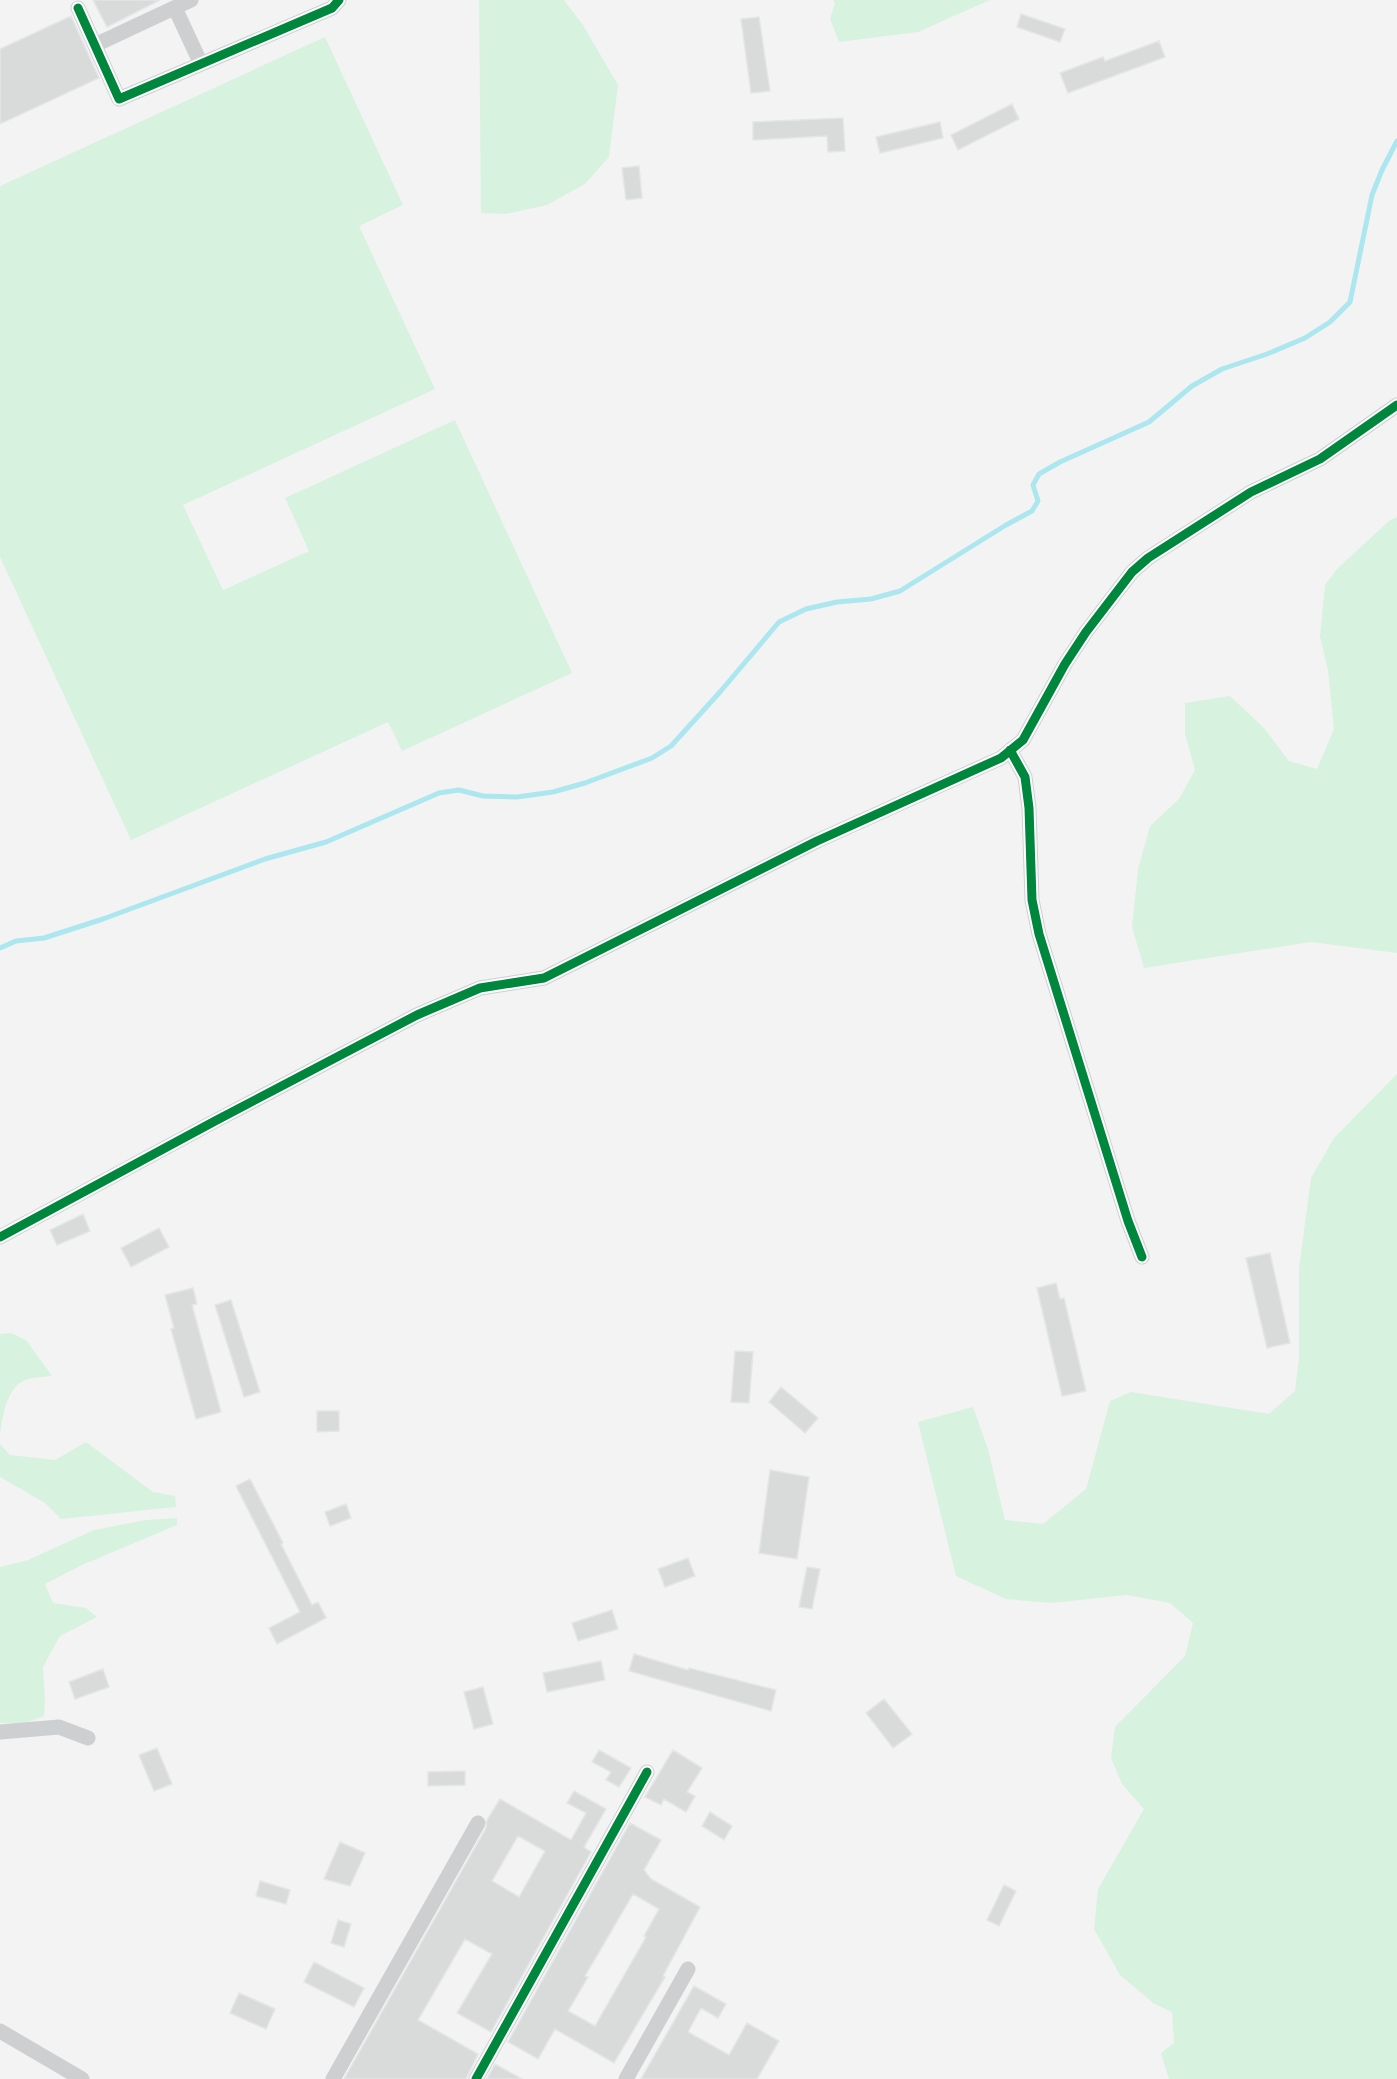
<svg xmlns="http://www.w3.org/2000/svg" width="1397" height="2079" font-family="'Nunito Sans',sans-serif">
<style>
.green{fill:#d8f2e0}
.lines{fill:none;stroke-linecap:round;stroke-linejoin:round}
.stream{stroke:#ace7f0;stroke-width:5}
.building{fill:#d9dbdb;stroke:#e4e5e6;stroke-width:1.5;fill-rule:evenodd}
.street{stroke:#cdcfd1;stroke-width:15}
.cycleway-casing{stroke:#fff;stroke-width:13}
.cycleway{stroke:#00873e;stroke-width:9}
</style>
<rect width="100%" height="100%" fill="#f3f3f3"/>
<path class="green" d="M 479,0 L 564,0 L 583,25 L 618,85 L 609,157 L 585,184 L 547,205 L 506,214 L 481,213 Z
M 833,0 L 990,0 L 918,32 L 839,42 L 830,19 L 835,3 Z
M 325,37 L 403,205 L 359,226 L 435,389 L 183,505 L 223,590 L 309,551 L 285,498 L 455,420 L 572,673 L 402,751 L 388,722 L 131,840 L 0,557 L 0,186 Z
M 1397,517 L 1397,953 L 1311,942 L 1144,968 L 1132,927 L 1138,869 L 1150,826 L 1179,799 L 1195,770 L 1185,734 L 1185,703 L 1230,696 L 1264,728 L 1289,761 L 1317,769 L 1334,729 L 1328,671 L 1320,636 L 1325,585 L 1337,569 L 1390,520 Z
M 1397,1074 L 1397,2079 L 1169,2079 L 1161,2053 L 1174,2043 L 1172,2012 L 1153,2003 L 1120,1975 L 1094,1929 L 1098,1889 L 1144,1809 L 1122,1784 L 1111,1758 L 1115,1727 L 1185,1656 L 1193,1623 L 1170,1603 L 1127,1595 L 1051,1603 L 1006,1599 L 956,1576 L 918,1422 L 973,1407 L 988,1449 L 1005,1520 L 1043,1524 L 1086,1489 L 1110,1401 L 1131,1392 L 1269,1414 L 1295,1391 L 1299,1359 L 1299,1269 L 1311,1178 L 1334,1138 Z
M 11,1333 L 26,1340 L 52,1376 C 43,1377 31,1377 23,1381 C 6,1390 2,1419 0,1436 L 0,1334 Z
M 86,1442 L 153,1492 L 175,1496 L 176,1507 L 61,1519 L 45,1503 L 0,1477 L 0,1444 L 10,1455 L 55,1460 Z
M 177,1518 L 177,1525 L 82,1565 L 45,1584 L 53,1603 L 86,1608 L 97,1617 L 60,1636 L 43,1667 L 45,1700 L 44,1716 L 23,1724 L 0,1723 L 0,1567 L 28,1560 L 94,1530 L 146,1520 Z"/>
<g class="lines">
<path class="stream" d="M 0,948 L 16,941 L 44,938 L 103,919 L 265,859 L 326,842 L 439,793 L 459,790 L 483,796 L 517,797 L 553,792 L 585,783 L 652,758 L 671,746 L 720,692 L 779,622 L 806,609 L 837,602 L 871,599 L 900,591 L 1006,525 L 1032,511 L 1038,501 L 1033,485 L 1039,474 L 1060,462 L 1149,422 L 1192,386 L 1222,369 L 1267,354 L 1305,338 L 1330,322 L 1350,302 L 1372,195 L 1382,170 L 1397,141"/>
</g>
<path class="building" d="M 93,0 L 160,0 L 107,27 Z
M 1021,14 L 1065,29 L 1060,42 L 1017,27 Z
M 71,16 L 99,78 L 0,124 L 0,49 Z
M 759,17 L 770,91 L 751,93 L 741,19 Z
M 1159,41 L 1165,57 L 1068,93 L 1060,73 L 1103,57 L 1105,61 Z
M 1012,104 L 1019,119 L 958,150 L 951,135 Z
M 843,118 L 845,151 L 828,152 L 827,136 L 753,140 L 753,122 Z
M 940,122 L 943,138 L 880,153 L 876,137 Z
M 639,166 L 642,198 L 626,200 L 622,168 Z
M 83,1214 L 90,1231 L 57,1245 L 50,1230 Z
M 159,1228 L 169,1247 L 131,1267 L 121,1248 Z
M 1270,1253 L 1290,1343 L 1267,1348 L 1246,1258 Z
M 1056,1283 L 1060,1299 L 1064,1298 L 1086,1391 L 1062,1396 L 1037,1288 Z
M 193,1288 L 197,1304 L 192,1305 L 221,1412 L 196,1419 L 171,1329 L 174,1328 L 165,1295 Z
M 231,1300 L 260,1392 L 244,1397 L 215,1305 Z
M 735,1351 L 753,1352 L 749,1403 L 731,1402 Z
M 781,1387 L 818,1418 L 805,1433 L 769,1402 Z
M 317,1411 L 339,1411 L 339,1431 L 317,1432 Z
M 770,1470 L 809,1477 L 797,1559 L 759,1553 Z
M 250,1479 L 283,1543 L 281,1544 L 312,1605 L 318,1602 L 326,1618 L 277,1644 L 269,1628 L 300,1612 L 236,1486 Z
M 346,1504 L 351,1518 L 330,1526 L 325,1512 Z
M 688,1558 L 695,1576 L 665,1587 L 658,1569 Z
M 807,1567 L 820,1569 L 812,1609 L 799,1607 Z
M 612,1610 L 618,1629 L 578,1641 L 572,1623 Z
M 634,1654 L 688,1670 L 689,1668 L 776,1690 L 771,1711 L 629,1671 Z
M 601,1661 L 605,1680 L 547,1692 L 543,1673 Z
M 103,1669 L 109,1687 L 75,1699 L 69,1682 Z
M 483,1687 L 493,1724 L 474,1729 L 464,1692 Z
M 884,1699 L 912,1734 L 893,1748 L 866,1713 Z
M 157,1748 L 172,1784 L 154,1791 L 139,1755 Z
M 599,1750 L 631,1768 L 619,1787 L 606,1780 L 611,1772 L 592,1762 Z
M 673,1750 L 702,1768 L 687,1792 L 695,1796 L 686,1812 L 664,1799 L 661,1805 L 645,1797 Z
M 465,1771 L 465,1785 L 428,1786 L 428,1772 Z
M 574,1791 L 606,1809 L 584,1847 L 591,1852 L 491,2032 L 457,2013 L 492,1954 L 465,1939 L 418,2020 L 478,2054 L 466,2079 L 344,2079 L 486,1828 L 487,1820 L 500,1799 L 571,1840 L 586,1813 L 567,1803 ZM 518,1836 L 545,1851 L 519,1897 L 492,1881 Z
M 710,1812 L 732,1826 L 724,1840 L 702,1826 Z
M 630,1823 L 661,1840 L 644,1870 L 651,1879 L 700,1907 L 663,1976 L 665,1977 L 614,2063 L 555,2029 L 538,2059 L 508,2042 ZM 633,1894 L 659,1909 L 644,1936 L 646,1937 L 595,2026 L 568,2011 L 588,1977 L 585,1976 Z
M 340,1842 L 365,1853 L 350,1886 L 324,1879 Z
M 260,1881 L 290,1890 L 286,1904 L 256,1896 Z
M 1004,1885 L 1016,1891 L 999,1926 L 987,1920 Z
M 338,1920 L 351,1924 L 344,1947 L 331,1943 Z
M 314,1962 L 364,1988 L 354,2007 L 304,1982 Z
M 694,1986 L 726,2004 L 718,2018 L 701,2008 L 688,2032 L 729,2055 L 747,2023 L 779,2041 L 757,2079 L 641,2079 Z
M 239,1993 L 275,2009 L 266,2029 L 230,2013 Z
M 495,2064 L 522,2079 L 487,2079 Z"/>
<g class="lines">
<path class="street" d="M 78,8 L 119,99 L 332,8 L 339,0
M 175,8 L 201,64
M 95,45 L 191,0
M 1010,750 L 1025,777 L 1029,808 L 1032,900 L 1039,934 L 1128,1221 L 1142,1257
M 0,1237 L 215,1121 L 417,1015 L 480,988 L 544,978 L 817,841 L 1001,758 L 1023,740 L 1065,664 L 1086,632 L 1132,572 L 1148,558 L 1251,492 L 1320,459 L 1397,405
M 0,1732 L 59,1727 L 88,1738
M 0,2031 L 82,2079
M 333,2079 L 478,1823
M 476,2079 L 647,1772
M 626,2079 L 688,1969"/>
<defs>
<path id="cycleway" d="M 78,8 L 119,99 L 332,8 L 339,0
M 1010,750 L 1025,777 L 1029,808 L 1032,900 L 1039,934 L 1128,1221 L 1142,1257
M 0,1237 L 215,1121 L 417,1015 L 480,988 L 544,978 L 817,841 L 1001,758 L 1023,740 L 1065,664 L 1086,632 L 1132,572 L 1148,558 L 1251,492 L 1320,459 L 1397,405
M 476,2079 L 647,1772"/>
</defs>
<use href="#cycleway" class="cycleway-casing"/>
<use href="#cycleway" class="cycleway"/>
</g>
</svg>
